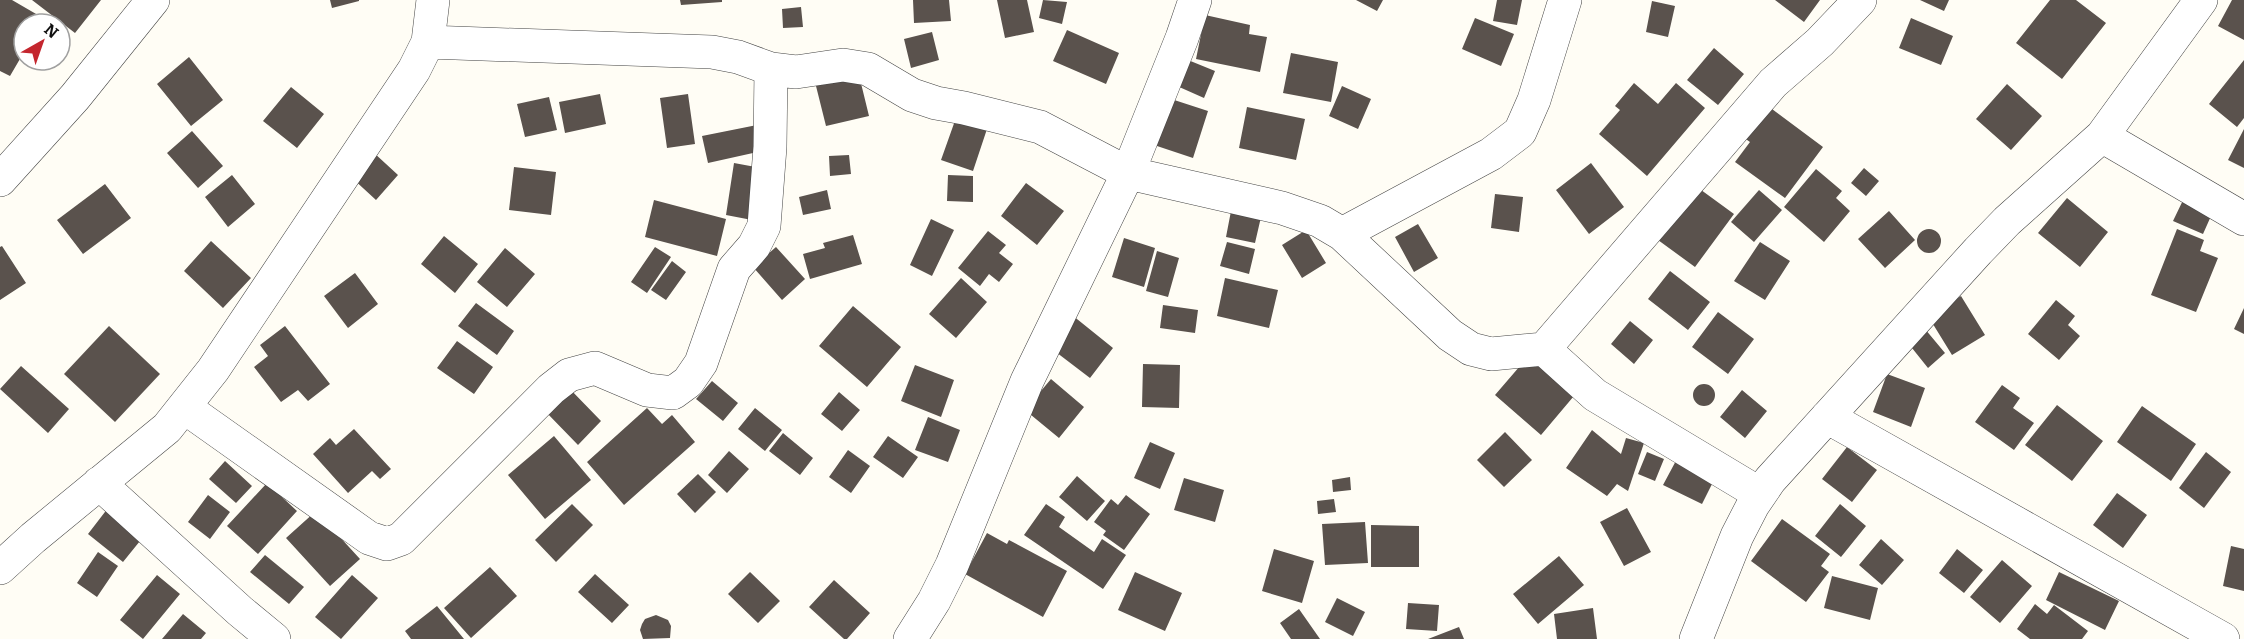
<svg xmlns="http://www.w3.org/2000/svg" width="2244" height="639" font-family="Bitter,serif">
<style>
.building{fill:#5a524d}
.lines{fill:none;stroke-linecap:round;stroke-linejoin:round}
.street-casing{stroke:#444;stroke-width:34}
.street{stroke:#fff;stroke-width:33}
</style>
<rect width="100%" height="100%" fill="#fffdf5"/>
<path class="building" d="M 0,0 L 12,0 L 43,18 L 40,24 L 24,24 L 24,52 L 10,76 L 0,71 Z
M 32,0 L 101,0 L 75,33 Z
M 330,0 L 359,0 L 359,1 L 332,8 Z
M 680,0 L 722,0 L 722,2 L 681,5 Z
M 913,0 L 949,0 L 951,21 L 914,23 Z
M 997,0 L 1027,0 L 1034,32 L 1005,38 Z
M 1043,0 L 1067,2 L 1062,24 L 1039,18 Z
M 1356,0 L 1383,0 L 1377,11 Z
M 1497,0 L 1522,0 L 1517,25 L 1493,21 Z
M 1775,0 L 1820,0 L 1804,22 Z
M 1920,0 L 1949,0 L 1944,11 Z
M 2050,0 L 2076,0 L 2106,23 L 2062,79 L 2016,43 Z
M 2232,0 L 2244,0 L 2244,40 L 2218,26 Z
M 1652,1 L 1675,6 L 1668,37 L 1646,32 Z
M 801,7 L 803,27 L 783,28 L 782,9 Z
M 1205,15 L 1250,25 L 1249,34 L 1267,37 L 1260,72 L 1196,59 Z
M 1475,18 L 1514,34 L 1501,66 L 1462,49 Z
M 1911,18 L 1953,36 L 1941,65 L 1899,48 Z
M 1067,30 L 1119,53 L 1106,84 L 1053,61 Z
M 932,32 L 939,60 L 911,68 L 904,39 Z
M 1714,48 L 1744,74 L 1718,105 L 1687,80 Z
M 1291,53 L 1338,62 L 1331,102 L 1283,93 Z
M 189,57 L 223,100 L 191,126 L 157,84 Z
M 1188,60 L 1215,71 L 1204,98 L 1177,86 Z
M 2244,60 L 2244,118 L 2237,127 L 2209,104 Z
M 858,71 L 869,116 L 826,126 L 815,82 Z
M 1634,83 L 1658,104 L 1676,83 L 1705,108 L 1647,176 L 1599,134 L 1620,110 L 1615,106 Z
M 2007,84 L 2042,116 L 2011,150 L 1976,119 Z
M 1342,86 L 1371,99 L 1358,129 L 1329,116 Z
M 291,87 L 324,114 L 297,148 L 263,121 Z
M 600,94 L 606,124 L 565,133 L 559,102 Z
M 688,94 L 695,144 L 667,148 L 660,98 Z
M 549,97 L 557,130 L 525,137 L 517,104 Z
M 1165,97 L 1208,111 L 1193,158 L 1151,144 Z
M 1768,106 L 1823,147 L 1785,198 L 1735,162 L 1750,142 L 1740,135 Z
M 1247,107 L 1305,119 L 1296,160 L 1239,148 Z
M 957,115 L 988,126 L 973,171 L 941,160 Z
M 757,125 L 762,151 L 708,163 L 702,136 Z
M 2244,129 L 2244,168 L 2228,160 Z
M 192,131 L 223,166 L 198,188 L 167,153 Z
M 373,152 L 398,175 L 376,200 L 351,177 Z
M 849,155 L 851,174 L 830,176 L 829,156 Z
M 734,163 L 761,168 L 752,220 L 726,215 Z
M 1591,163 L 1624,207 L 1589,234 L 1556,190 Z
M 514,167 L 556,172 L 551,215 L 509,210 Z
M 1864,168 L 1879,181 L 1866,196 L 1851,183 Z
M 1816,169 L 1842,191 L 1836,198 L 1850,211 L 1824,242 L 1784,207 Z
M 232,175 L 255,204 L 228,227 L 205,197 Z
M 948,175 L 973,176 L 973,202 L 947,201 Z
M 1026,183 L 1064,211 L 1037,245 L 1001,216 Z
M 105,184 L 131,218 L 83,254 L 57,220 Z
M 1697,187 L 1734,214 L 1695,267 L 1658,240 Z
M 827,190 L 831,209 L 803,215 L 799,197 Z
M 1759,190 L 1782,210 L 1754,242 L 1731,222 Z
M 1495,194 L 1523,197 L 1519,232 L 1491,228 Z
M 2186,194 L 2215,207 L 2203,234 L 2173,221 Z
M 2067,198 L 2108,232 L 2080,267 L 2038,233 Z
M 654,200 L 726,219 L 717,256 L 645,237 Z
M 1231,211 L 1261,217 L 1255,243 L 1226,237 Z
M 1889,211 L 1915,240 L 1885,268 L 1858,239 Z
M 931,219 L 954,230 L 932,276 L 910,265 Z
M 1418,224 L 1438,258 L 1414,272 L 1395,237 Z
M1917 241a12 12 0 1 1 24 0a12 12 0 1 1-24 0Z
M 2177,229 L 2204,240 L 2200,251 L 2218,258 L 2196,312 L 2151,295 Z
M 1306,230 L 1326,263 L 1302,278 L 1282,245 Z
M 988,231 L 1006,245 L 999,253 L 1013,264 L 999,282 L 989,274 L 980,286 L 958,268 Z
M 853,235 L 862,264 L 810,279 L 803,254 L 825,248 L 823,243 Z
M 444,236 L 478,264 L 455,293 L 421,264 Z
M 1124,238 L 1155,248 L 1144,287 L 1112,277 Z
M 211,241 L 251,278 L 223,308 L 184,271 Z
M 1227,242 L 1255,249 L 1249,274 L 1220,266 Z
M 1760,242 L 1790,261 L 1765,300 L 1734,281 Z
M 2,246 L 26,283 L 0,300 L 0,247 Z
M 655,247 L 671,257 L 647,293 L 631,282 Z
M 776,247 L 805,279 L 782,300 L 753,267 Z
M 505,248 L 535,274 L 507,307 L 477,282 Z
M 1157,251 L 1179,258 L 1168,297 L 1146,291 Z
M 672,261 L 686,272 L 666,300 L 651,290 Z
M 1670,271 L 1710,302 L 1688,330 L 1648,299 Z
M 355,273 L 378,304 L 348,328 L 324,296 Z
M 961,278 L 987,302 L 956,338 L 929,314 Z
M 1225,278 L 1278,290 L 1269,328 L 1217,316 Z
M 1961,296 L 1985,335 L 1952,355 L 1928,316 Z
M 2056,300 L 2075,316 L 2068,325 L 2080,336 L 2059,360 L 2028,334 Z
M 476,303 L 514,331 L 497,355 L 458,326 Z
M 1163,305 L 1198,310 L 1195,333 L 1160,328 Z
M 853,306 L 901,347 L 867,387 L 819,346 Z
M 2244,308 L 2244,334 L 2234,329 Z
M 1718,312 L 1754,339 L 1728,374 L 1692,347 Z
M 1072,315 L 1113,348 L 1090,378 L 1048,346 Z
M 1630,321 L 1653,340 L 1634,364 L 1611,344 Z
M 109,326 L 160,374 L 115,422 L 64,374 Z
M 285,326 L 330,384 L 308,401 L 298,390 L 281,402 L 254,367 L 268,356 L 260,345 Z
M 1925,329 L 1945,353 L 1928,368 L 1908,343 Z
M 457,341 L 493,367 L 474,394 L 437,368 Z
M 1542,358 L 1579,390 L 1541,435 L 1495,395 L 1526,359 L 1535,367 Z
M 1143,364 L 1180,365 L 1179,408 L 1142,407 Z
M 915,365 L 954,380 L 941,417 L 901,401 Z
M 21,366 L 69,409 L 48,433 L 0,389 Z
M 1887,374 L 1925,388 L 1911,427 L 1873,412 Z
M 1051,379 L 1084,407 L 1059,438 L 1025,410 Z
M 712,381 L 738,403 L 723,421 L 696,399 Z
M1693 395a11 11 0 1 1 22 0a11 11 0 1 1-22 0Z
M 2002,385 L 2020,398 L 2013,408 L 2034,423 L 2014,450 L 1975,422 Z
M 568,387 L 601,421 L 578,445 L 545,411 Z
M 1742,390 L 1767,411 L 1745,438 L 1720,417 Z
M 839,392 L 860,410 L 842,431 L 821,414 Z
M 2057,405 L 2103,441 L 2072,481 L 2025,445 Z
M 2142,406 L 2196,444 L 2171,481 L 2117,442 Z
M 647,408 L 662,424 L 672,415 L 695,442 L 624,505 L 587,462 Z
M 755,408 L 782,430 L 765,451 L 738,429 Z
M 928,417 L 960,430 L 948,462 L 915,450 Z
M 354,429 L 391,469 L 380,479 L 372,471 L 348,493 L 313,454 L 330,438 L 336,445 Z
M 1592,430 L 1621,454 L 1626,438 L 1644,443 L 1628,491 L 1617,484 L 1607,496 L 1566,468 Z
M 1505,432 L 1532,460 L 1504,487 L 1477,460 Z
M 783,433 L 813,458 L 800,475 L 769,451 Z
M 554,436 L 591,480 L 545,519 L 508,475 Z
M 888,436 L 918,457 L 903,478 L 873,457 Z
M 1150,442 L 1175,453 L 1160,489 L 1134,478 Z
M 1847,447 L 1877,470 L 1852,502 L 1822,479 Z
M 848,450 L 870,466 L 851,493 L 829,477 Z
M 729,451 L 749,469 L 727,493 L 708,475 Z
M 1647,452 L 1664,459 L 1655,481 L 1638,474 Z
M 2206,452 L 2231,472 L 2204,508 L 2179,488 Z
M 1678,457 L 1716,476 L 1702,504 L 1663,485 Z
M 225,461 L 252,486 L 236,503 L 209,479 Z
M 698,474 L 716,492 L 695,513 L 677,494 Z
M 1077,476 L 1105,501 L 1087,521 L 1059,497 Z
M 1350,477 L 1351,490 L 1333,492 L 1332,480 Z
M 1184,478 L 1224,490 L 1215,522 L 1174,510 Z
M 267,483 L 297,511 L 258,554 L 227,526 Z
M 2117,493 L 2147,515 L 2123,548 L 2093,525 Z
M 208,495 L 230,512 L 210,539 L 188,522 Z
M 1126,495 L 1150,514 L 1124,550 L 1103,535 L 1106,531 L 1094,522 L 1111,499 L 1118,505 Z
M 1334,499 L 1336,512 L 1318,514 L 1317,501 Z
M 572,504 L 593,525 L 556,562 L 535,540 Z
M 1046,504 L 1065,517 L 1059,527 L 1094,552 L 1102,539 L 1126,555 L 1103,589 L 1024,535 Z
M 1840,504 L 1866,526 L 1841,557 L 1815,536 Z
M 108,508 L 144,536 L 123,562 L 88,534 Z
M 1627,508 L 1651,552 L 1624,566 L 1600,522 Z
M 316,511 L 360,559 L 330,586 L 286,538 Z
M 1782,519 L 1830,554 L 1821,566 L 1829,572 L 1806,602 L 1751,561 Z
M 1365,522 L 1368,563 L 1325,565 L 1322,524 Z
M 1371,525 L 1419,526 L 1419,567 L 1371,567 Z
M 987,533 L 1007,544 L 1009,540 L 1067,571 L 1043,617 L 965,574 Z
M 1881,539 L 1904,560 L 1882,585 L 1859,565 Z
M 2231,546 L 2244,549 L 2244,591 L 2223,586 Z
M 1274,549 L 1314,561 L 1302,603 L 1262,591 Z
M 1957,549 L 1983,570 L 1964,593 L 1939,573 Z
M 98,552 L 118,566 L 97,597 L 77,583 Z
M 265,555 L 304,587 L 289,604 L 250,572 Z
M 1559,556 L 1584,585 L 1538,624 L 1513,594 Z
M 2002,560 L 2032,586 L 2000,623 L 1970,597 Z
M 490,567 L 517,596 L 471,638 L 444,608 Z
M 750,572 L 780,601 L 758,623 L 728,594 Z
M 1135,572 L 1182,593 L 1165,631 L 1118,610 Z
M 2059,572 L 2119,601 L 2105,630 L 2046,600 Z
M 595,574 L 629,605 L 612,623 L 578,592 Z
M 157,575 L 180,594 L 143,639 L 120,620 Z
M 352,575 L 378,598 L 341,639 L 315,617 Z
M 1832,576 L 1878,588 L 1870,620 L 1824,608 Z
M 834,580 L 870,613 L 847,639 L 844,639 L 809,607 Z
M 1337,598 L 1365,612 L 1353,636 L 1325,622 Z
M 1408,603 L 1439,605 L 1437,631 L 1406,629 Z
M 2035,604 L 2047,614 L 2054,605 L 2088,631 L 2082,639 L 2030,639 L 2017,629 Z
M 437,606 L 464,639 L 411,639 L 405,631 Z
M 1593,608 L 1597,639 L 1557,639 L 1554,614 Z
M 1299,609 L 1320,639 L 1291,639 L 1280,623 Z
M 183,614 L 206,633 L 201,639 L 162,639 Z
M 656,615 L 668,620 L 671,626 L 670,638 L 643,639 L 640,630 L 642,624 L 645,619 Z
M 1459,627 L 1464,639 L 1428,639 Z"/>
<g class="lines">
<defs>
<path id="street" d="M 428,42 L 712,52 L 738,57 L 771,69 L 796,72 L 843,65 L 868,69 L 912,95 L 936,103 L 964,108 L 1040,127 L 1128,173 L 1282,208 L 1320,221 L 1342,234 L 1450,335 L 1471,349 L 1491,354 L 1544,349 L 1773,83 L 1820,42 L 1860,0
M 2102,136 L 2244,219
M 0,180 L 75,97 L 153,0
M 1342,234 L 1491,154 L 1520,132 L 1534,100 L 1565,0
M 1544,349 L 1595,395 L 1760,494
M 184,407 L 369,538 L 387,544 L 401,539 L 551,389 L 569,375 L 595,368 L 647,390 L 673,393 L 688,382 L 701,363 L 734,269 L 754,246 L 764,226 L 770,147 L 771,69
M 1827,417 L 2223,639
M 99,483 L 240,611 L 274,639
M 0,568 L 33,538 L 167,428 L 213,370 L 414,70 L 428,42 L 433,0
M 910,639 L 934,601 L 952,565 L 1027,381 L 1128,173 L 1182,38 L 1195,0
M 1696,639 L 1737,536 L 1753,505 L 1770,480 L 1978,251 L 2007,221 L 2102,136 L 2201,0"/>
</defs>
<use href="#street" class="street-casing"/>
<use href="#street" class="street"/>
</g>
<g transform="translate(42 42) rotate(40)"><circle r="28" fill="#ffffff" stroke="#a0a0a0" stroke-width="1.5"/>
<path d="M0-4.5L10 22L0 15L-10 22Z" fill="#c4262e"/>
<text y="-9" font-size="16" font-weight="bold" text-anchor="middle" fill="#111111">N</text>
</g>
</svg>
